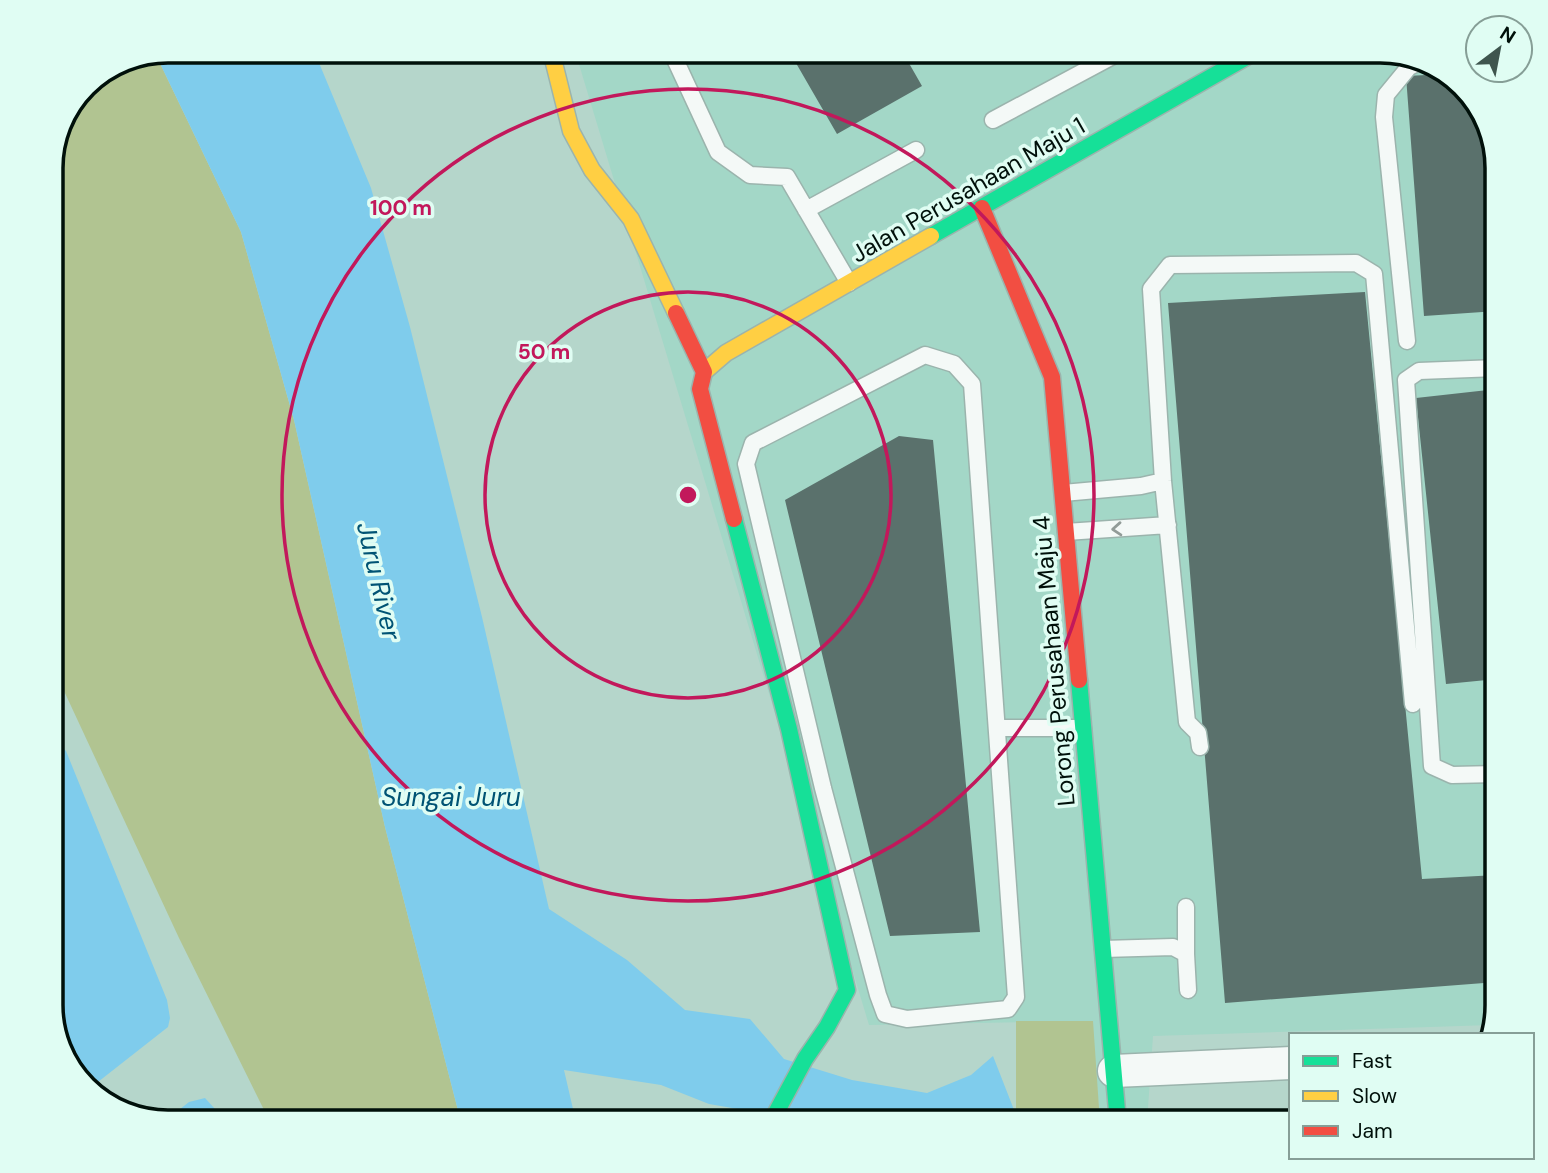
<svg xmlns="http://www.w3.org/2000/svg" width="1548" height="1173" font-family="'DM Sans',sans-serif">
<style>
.built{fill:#a3d7c7}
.green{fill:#b1c491}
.water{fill:#7fccec}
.building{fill:#5a716c}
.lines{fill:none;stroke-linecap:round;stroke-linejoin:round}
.lane-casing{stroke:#9bb4ad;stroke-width:19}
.street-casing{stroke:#9bb4ad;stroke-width:35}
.fast-casing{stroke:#9bb4ad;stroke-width:19}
.slow-casing{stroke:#9bb4ad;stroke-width:19}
.jam-casing{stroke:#9bb4ad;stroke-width:19}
.path{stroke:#c7d0ce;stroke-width:4.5;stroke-dasharray:5 5;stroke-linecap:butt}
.lane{stroke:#f4f9f7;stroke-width:16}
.street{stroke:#f4f9f7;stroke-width:32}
.fast{stroke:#16e098;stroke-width:16}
.slow{stroke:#ffcf43;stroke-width:16}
.jam{stroke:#f24e42;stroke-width:16}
.oneway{stroke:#929c98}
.ring{fill:none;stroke:#c2185b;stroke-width:3.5}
.labels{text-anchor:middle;stroke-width:7;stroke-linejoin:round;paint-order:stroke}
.street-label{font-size:24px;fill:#00100a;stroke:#e0fdf3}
.water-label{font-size:26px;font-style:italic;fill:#005374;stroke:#e0fdf3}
.rim{fill:none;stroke:#00100a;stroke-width:3.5}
.centre{fill:#c2185b;stroke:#e0fdf3;stroke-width:3.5}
.ring-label{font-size:21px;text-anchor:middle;font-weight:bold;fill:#c2185b;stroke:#e0fdf3;stroke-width:7;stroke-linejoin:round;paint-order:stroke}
</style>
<rect width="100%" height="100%" fill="#b5d6cb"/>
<path class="built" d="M 575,51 L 1381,51 L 1452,75 L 1485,116 L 1497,167 L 1497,1006 L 1491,1025 L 1153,1036 L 1147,1122 L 1100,1122 L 1092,1021 L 869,1025 Z"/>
<path class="green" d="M 156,55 L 241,232 L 294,420 L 385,827 L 461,1122 L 270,1122 L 179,938 L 51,663 L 51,160 L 90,80 Z
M 1016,1021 L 1093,1021 L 1100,1122 L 1016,1122 Z"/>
<path class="water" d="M 168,51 L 313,51 L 317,58 L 371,188 L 410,327 L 482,617 L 549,909 L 627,960 L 685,1010 L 750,1019 L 784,1059 L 852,1080 L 927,1093 L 971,1075 L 993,1056 L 1016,1115 L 1016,1122 L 787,1122 L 772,1115 L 709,1104 L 661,1085 L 564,1070 L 576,1122 L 461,1122 L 385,827 L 294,420 L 241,232 L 156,55 Z
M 51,740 L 55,740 L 66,751 L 167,1000 L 170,1018 L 168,1027 L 89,1089 L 63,1057 L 51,1013 Z
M 205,1098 L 215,1109 L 222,1122 L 165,1121 L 189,1102 Z"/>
<path class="building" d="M 789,51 L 902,51 L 922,86 L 837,134 Z
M 1447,74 L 1452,75 L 1485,116 L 1497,167 L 1497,311 L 1424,316 L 1406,76 Z
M 1365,292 L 1422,879 L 1497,875 L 1497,982 L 1225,1003 L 1168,303 Z
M 1497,389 L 1497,679 L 1446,684 L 1416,398 Z
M 899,436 L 933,440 L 980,932 L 890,936 L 785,500 Z"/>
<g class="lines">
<defs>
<path id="lane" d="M 674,51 L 673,55 L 718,152 L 750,175 L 787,177 L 849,283
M 993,120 L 1122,51
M 806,210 L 916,150
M 1407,341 L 1384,117 L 1386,95 L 1409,67 L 1417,63
M 925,355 L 954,364 L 972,384 L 1016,997 L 1008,1009 L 907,1019 L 885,1014 L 878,995 L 823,788 L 746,464 L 753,443 Z
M 1497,368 L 1419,371 L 1406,380 L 1432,766 L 1452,775 L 1497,774
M 1063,493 L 1141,486 L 1163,481
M 1066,532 L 1168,525
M 997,728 L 1083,728
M 1200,747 L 1198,733 L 1187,722 L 1163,481 L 1151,289 L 1170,265 L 1356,263 L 1374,274 L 1413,704
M 1103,949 L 1173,947 L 1186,954 L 1188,990
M 1186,954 L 1186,907"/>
<path id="street" d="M 1114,1071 L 1291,1063"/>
<path id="fast" d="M 931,236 L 1257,51
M 734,519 L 789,729 L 847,990 L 827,1027 L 805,1059 L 771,1122
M 1079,680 L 1118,1122"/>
<path id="slow" d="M 551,51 L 571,131 L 592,170 L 631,219 L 676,313
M 704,372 L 726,353 L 931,236"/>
<path id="jam" d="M 982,208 L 1052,377 L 1079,680
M 676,313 L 704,372 L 700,389 L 734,519"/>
</defs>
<use href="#lane" class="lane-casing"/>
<use href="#street" class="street-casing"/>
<use href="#fast" class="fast-casing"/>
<use href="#slow" class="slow-casing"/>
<use href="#jam" class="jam-casing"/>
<path class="path" d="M 51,716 L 56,712 L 51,676"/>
<use href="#lane" class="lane"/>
<use href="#street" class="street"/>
<use href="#fast" class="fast"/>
<use href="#slow" class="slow"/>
<use href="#jam" class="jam"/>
</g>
<defs><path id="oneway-chevron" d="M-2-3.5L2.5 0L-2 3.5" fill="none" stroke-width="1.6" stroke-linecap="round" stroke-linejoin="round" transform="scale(1.75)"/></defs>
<use class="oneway" href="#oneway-chevron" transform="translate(1117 529) rotate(176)"/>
<g class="ring">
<circle cx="688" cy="495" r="203"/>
<circle cx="688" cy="495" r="406"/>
</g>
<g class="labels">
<g class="street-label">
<text transform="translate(968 190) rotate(-30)" y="8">Jalan Perusahaan Maju 1</text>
<text transform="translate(1054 661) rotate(-95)" y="8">Lorong Perusahaan Maju 4</text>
</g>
<g class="water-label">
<text transform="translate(379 581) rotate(77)" y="9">Juru River</text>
<text x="451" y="806">Sungai Juru</text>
</g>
</g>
<path d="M0 0H1548V1173H0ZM168 63H1380A105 105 0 0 1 1485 168V1005A105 105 0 0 1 1380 1110H168A105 105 0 0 1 63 1005V168A105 105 0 0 1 168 63Z" fill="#e0fdf3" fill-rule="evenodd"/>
<path class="rim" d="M168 63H1380A105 105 0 0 1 1485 168V1005A105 105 0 0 1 1380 1110H168A105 105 0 0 1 63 1005V168A105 105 0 0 1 168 63Z"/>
<circle cx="688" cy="495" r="10" class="centre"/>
<g class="ring-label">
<text x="401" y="215">100 m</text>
<text x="544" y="359">50 m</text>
</g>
<rect x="1289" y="1033" width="245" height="126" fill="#e0fdf3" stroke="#869e96" stroke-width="2"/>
<rect x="1303" y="1056" width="35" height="10" fill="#16e098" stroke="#869e96" stroke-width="2"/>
<text x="1352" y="1068" font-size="21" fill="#00100a">Fast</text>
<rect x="1303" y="1091" width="35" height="10" fill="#ffcf43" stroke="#869e96" stroke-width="2"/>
<text x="1352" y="1103" font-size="21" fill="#00100a">Slow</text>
<rect x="1303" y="1126" width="35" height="10" fill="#f24e42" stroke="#869e96" stroke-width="2"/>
<text x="1352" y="1138" font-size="21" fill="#00100a">Jam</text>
<g transform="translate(1499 49) rotate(32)"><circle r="33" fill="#e0fdf3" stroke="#869e96" stroke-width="2"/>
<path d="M0-5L12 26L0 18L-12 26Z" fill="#3f554e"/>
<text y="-10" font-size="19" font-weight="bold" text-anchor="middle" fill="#00100a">N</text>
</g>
</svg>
